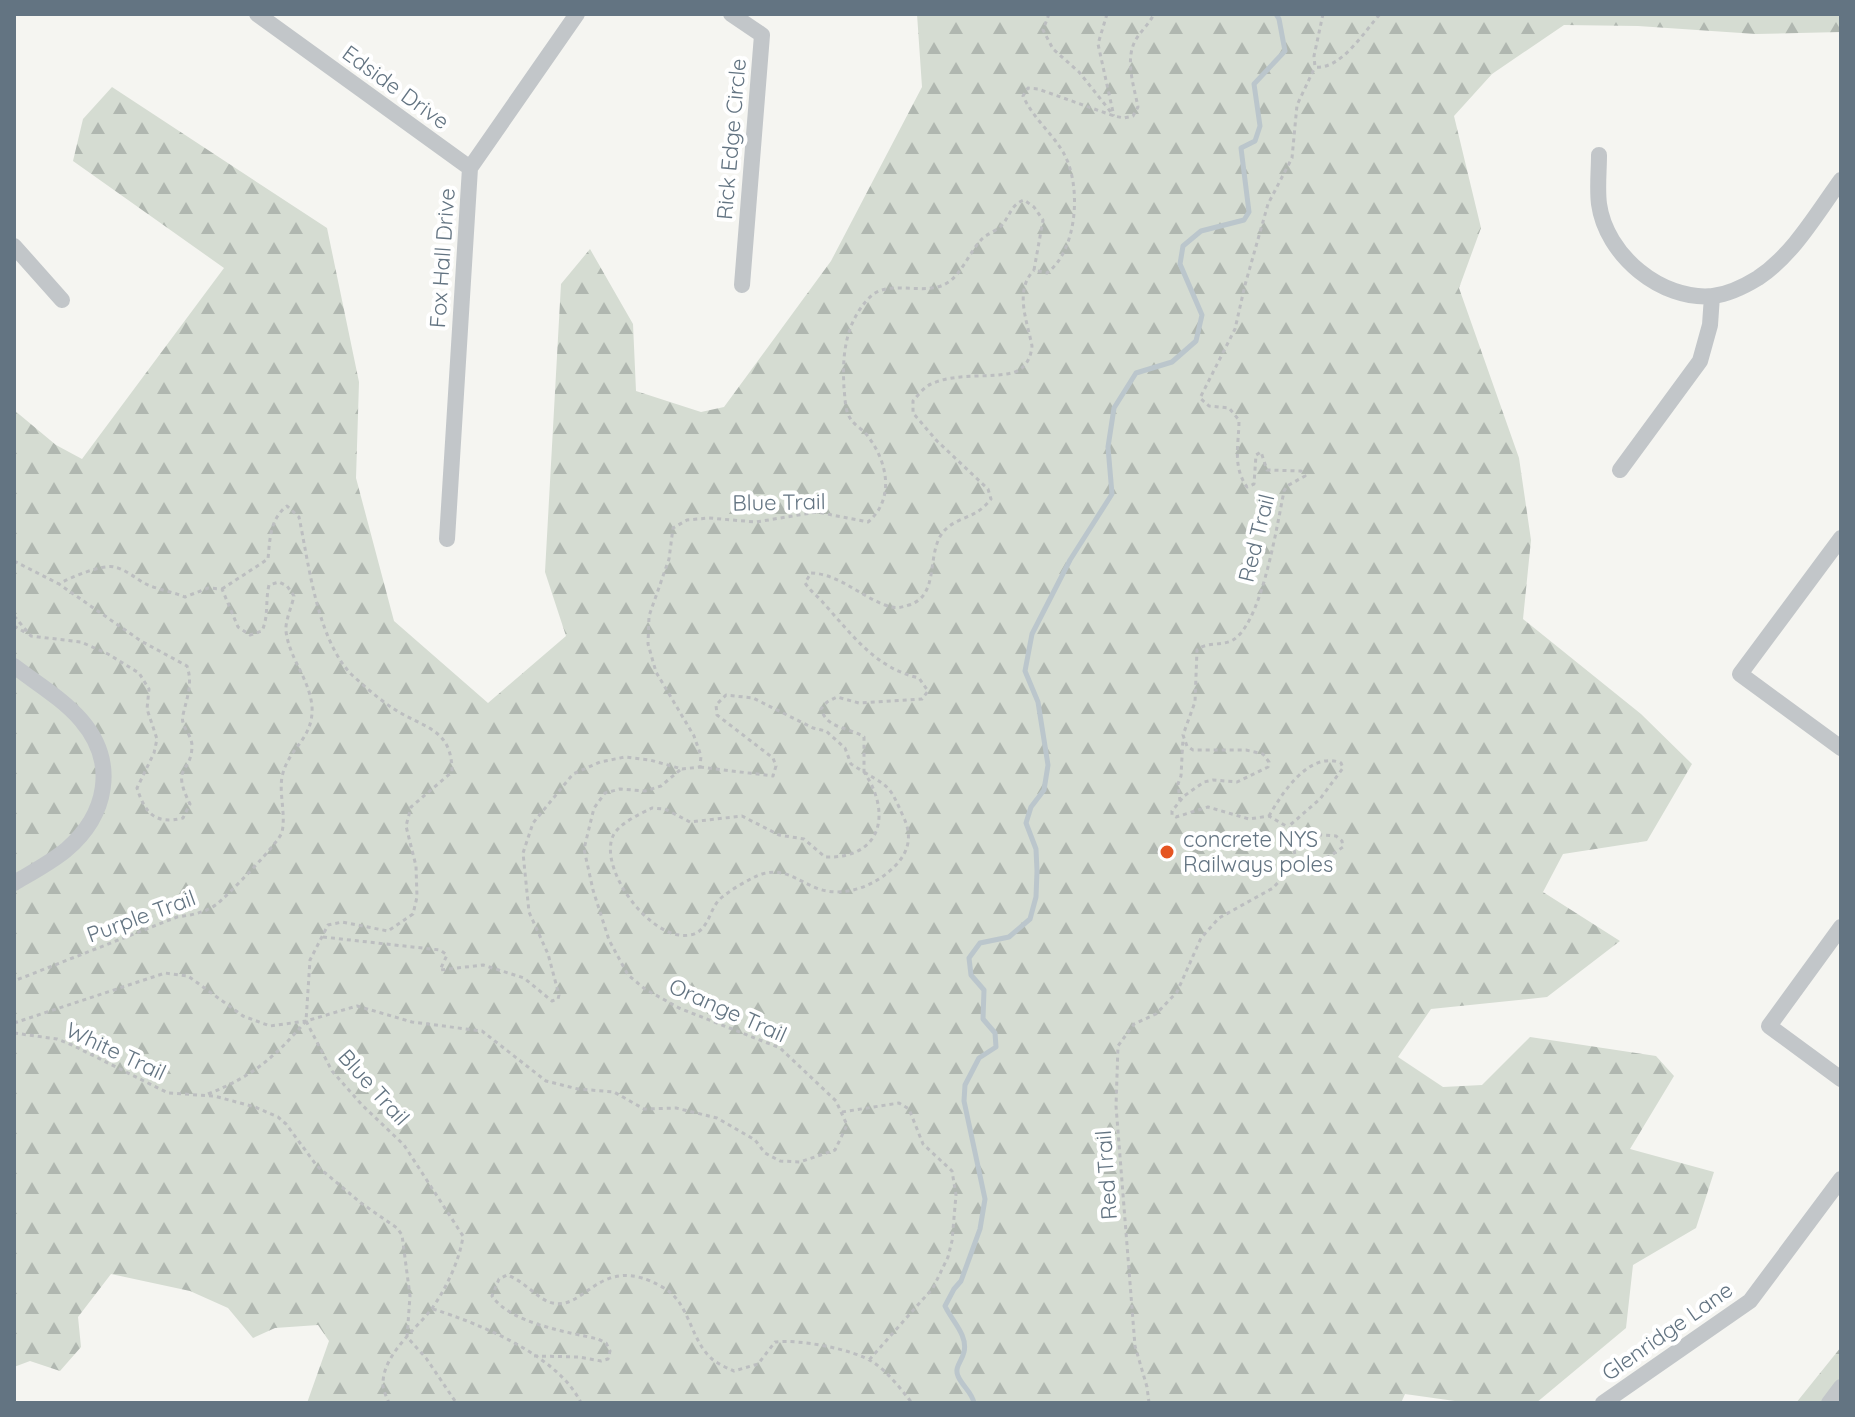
<svg xmlns="http://www.w3.org/2000/svg" width="1855" height="1417" font-family="Quicksand,sans-serif">
<style>
.forest{fill:url(#forest-firs)}
.lines{fill:none;stroke-linecap:round;stroke-linejoin:round}
.stream{stroke:#bbc6cc;stroke-width:5}
.path{stroke:#bcbec0;stroke-width:3;stroke-dasharray:4 4;stroke-linecap:butt}
.minor{stroke:#c2c6c9;stroke-width:16}
.poi-dot{fill:#e55521;stroke:#fff;stroke-width:3}
.labels{text-anchor:middle;stroke-width:8;stroke-linejoin:round;paint-order:stroke}
.street-label{font-size:22px;fill:#637482;stroke:#fff}
.poi-label{font-size:22px;fill:#637482;stroke:#fff;text-anchor:start}
</style>
<defs>
<pattern id="forest-firs" width="22" height="20" patternUnits="userSpaceOnUse" patternTransform="scale(2)"><rect width="22" height="20" fill="#d5dcd2"/><path d="M5 1l3.5 6h-7zM16 11l3.5 6h-7z" fill="#b0b7b0"/></pattern>
</defs>
<rect width="100%" height="100%" fill="#f5f5f1"/>
<path class="forest" d="M 917,14 L 1841,14 L 1841,32 L 1756,34 L 1638,26 L 1564,25 L 1492,74 L 1454,116 L 1481,228 L 1459,288 L 1519,458 L 1531,540 L 1523,619 L 1641,714 L 1692,764 L 1647,841 L 1563,854 L 1543,892 L 1620,941 L 1547,997 L 1431,1009 L 1398,1057 L 1443,1087 L 1482,1085 L 1530,1037 L 1656,1056 L 1674,1076 L 1630,1149 L 1714,1172 L 1696,1228 L 1633,1265 L 1626,1328 L 1536,1403 L 1469,1403 L 1405,1394 L 1401,1403 L 307,1403 L 329,1341 L 318,1325 L 275,1328 L 253,1338 L 228,1308 L 190,1291 L 111,1274 L 78,1317 L 81,1347 L 60,1371 L 30,1361 L 14,1367 L 14,410 L 56,445 L 82,459 L 224,268 L 73,161 L 83,119 L 112,87 L 327,228 L 359,382 L 356,478 L 394,621 L 488,703 L 566,636 L 545,572 L 561,284 L 590,249 L 633,324 L 636,391 L 701,412 L 724,407 L 831,261 L 922,87 Z
M 1841,1347 L 1841,1387 L 1829,1403 L 1796,1403 Z"/>
<g class="lines">
<path class="stream" d="M 974,1403 C 972,1392 962,1386 958,1376 C 954,1367 962,1361 964,1352 C 968,1335 952,1321 945,1306 L 954,1289 L 961,1281 L 980,1229 L 985,1199 L 964,1101 L 965,1085 L 979,1058 L 996,1047 L 995,1033 L 983,1019 L 984,990 L 971,975 L 969,958 L 980,943 L 1009,937 L 1030,919 L 1036,897 L 1037,871 L 1036,849 L 1026,823 L 1031,807 L 1044,790 L 1048,765 L 1038,702 L 1025,671 L 1032,634 L 1070,560 L 1112,494 L 1108,447 L 1114,408 L 1136,373 L 1172,362 L 1196,341 L 1202,315 L 1180,264 L 1183,246 L 1201,231 L 1244,220 L 1249,212 L 1241,148 L 1255,141 L 1260,126 L 1254,84 L 1285,51 L 1279,19 L 1276,14"/>
<path class="path" d="M 1049,14 L 1043,30 L 1053,49 L 1079,72 L 1114,116
M 1107,14 L 1098,44 L 1113,112
M 1323,14 L 1314,56 L 1315,67 C 1341,70 1364,32 1380,14
M 14,561 L 59,584 C 69,578 102,564 114,567 C 126,569 137,580 148,585 C 160,590 173,592 185,597 L 208,588 L 222,589 L 238,627 L 250,635 L 262,631 C 269,615 265,602 269,585 L 279,582 L 287,586 L 294,596 C 292,606 285,621 286,631 C 289,658 309,678 312,706 C 314,740 288,747 282,777 C 279,794 286,815 282,832 C 279,843 228,895 217,904 C 205,913 191,915 177,917 L 14,981
M 222,589 L 268,559 C 270,538 270,519 287,506 L 299,517 C 309,565 317,638 351,674 C 364,686 380,700 394,709 C 425,729 452,728 452,772 L 411,807 L 406,826 L 416,866 L 417,897 L 413,914 L 388,931 L 342,922 L 328,925 L 310,960 L 306,1021 L 332,1071 L 362,1105 L 404,1145 L 463,1236 C 460,1260 445,1291 430,1311 C 414,1331 382,1356 383,1385 C 383,1390 387,1398 389,1403
M 14,616 L 31,636 L 81,642 L 108,654 L 139,673 L 149,689 L 147,709 L 157,739 L 154,753 L 137,788 C 145,813 155,825 183,818 L 190,804 C 170,764 192,775 192,745 C 191,733 180,726 183,715 C 187,697 193,684 187,666 L 141,641 L 59,584
M 14,626 L 28,634
M 700,767 L 773,776 L 776,766 L 773,758 L 717,715 L 716,705 L 726,695 L 753,698 L 813,728 L 826,731 L 845,748 L 851,764 L 864,772 L 864,737 C 849,727 827,729 821,709 L 827,702 L 837,697 L 859,703 L 922,699 L 928,691 L 919,678 C 876,668 854,637 826,606 C 819,597 811,592 805,583 L 811,573 C 839,574 860,596 885,605 C 895,609 899,608 909,605 C 939,596 927,557 941,535 C 949,522 965,519 977,512 C 982,509 987,504 991,499 L 988,489 L 937,441 L 913,413 L 913,401 C 918,395 924,387 931,384 C 957,372 992,379 1015,372 C 1026,368 1031,357 1032,346 C 1027,320 1014,291 1034,270
M 864,772 C 891,788 890,787 903,816 C 912,834 910,850 896,865 C 877,885 846,898 819,889 C 799,882 785,867 762,874 C 752,877 727,892 720,899 C 709,909 709,932 690,935 C 651,942 598,869 613,836 C 619,823 640,814 652,808 L 665,809 L 690,822 L 742,816 L 779,835 L 804,839 L 825,857 C 882,859 892,813 864,772 Z
M 1180,801 L 1178,784 L 1181,776 L 1183,738
M 1269,816 C 1282,793 1310,750 1341,763 L 1343,768 L 1320,799 L 1289,826
M 1289,873 L 1330,856 L 1343,847 L 1342,841 L 1336,836 L 1292,833
M 323,937 L 440,950 L 447,955 L 440,970 L 483,965 L 524,978 L 552,1001 L 558,999 L 559,995 L 548,954 L 529,912 L 523,853 L 533,823 L 573,774 L 600,762 L 625,757 L 650,760 L 682,769 L 700,767 L 701,756 L 694,736 L 656,672 L 648,644 L 649,616 L 669,559 L 673,528 L 687,520 L 709,518 L 756,522 L 817,512 L 868,522 C 895,499 888,462 867,435 C 862,429 854,425 850,418 C 845,411 845,397 844,388 C 842,356 845,322 870,297 C 889,278 925,297 947,283 C 961,275 969,253 981,240 C 986,234 995,232 1001,226 C 1010,217 1010,205 1024,200 L 1034,207 L 1043,220 L 1034,270 L 1047,273 C 1078,250 1082,184 1063,152 C 1051,132 1033,118 1023,96 L 1028,88 L 1038,89 L 1114,116 L 1124,118 L 1133,116 L 1138,107 C 1134,86 1125,61 1135,41 C 1140,32 1149,24 1154,14
M 14,1023 L 165,973 L 188,976 L 243,1016 L 270,1026 L 306,1021 L 357,1006 L 412,1022 L 482,1031 L 546,1081 L 578,1089 L 614,1092 L 644,1109 L 676,1108 L 717,1118 L 755,1140 L 765,1153 L 780,1161 L 800,1162 L 835,1150 L 847,1125 L 836,1101 L 780,1048 L 679,1008 L 645,989 L 628,975 L 609,940 L 593,890 L 584,849 L 594,808 L 605,793 L 620,789 L 645,791 L 661,786 L 680,770
M 14,1033 L 57,1039 L 72,1045 L 168,1093 L 214,1096 L 255,1107 L 278,1117 L 286,1124 L 317,1166 L 361,1203 L 397,1228 L 402,1235 L 410,1296 L 407,1337 L 426,1358 L 455,1401 L 459,1403
M 208,1094 C 253,1076 274,1058 306,1021
M 842,1112 L 899,1103 L 909,1109 L 923,1144 L 952,1171 L 956,1195 L 952,1241 L 948,1257 L 933,1288 L 869,1360
M 433,1309 C 480,1324 559,1356 581,1403
M 534,1356 L 579,1357 L 601,1361 L 608,1359 L 610,1351 L 606,1343 L 598,1339 C 567,1332 510,1323 492,1296 L 499,1279 L 507,1275 C 524,1281 536,1297 549,1302 C 586,1315 598,1249 664,1288 C 690,1303 690,1340 712,1359 C 718,1364 727,1368 734,1371 L 758,1364 L 775,1342 C 798,1339 853,1349 873,1362 C 888,1372 901,1389 912,1403
M 1149,1403 L 1147,1387 L 1135,1346 L 1116,1106 L 1118,1046 L 1134,1024 L 1156,1014 L 1177,992 L 1201,938 L 1219,918 L 1273,888 L 1296,862 L 1291,829 L 1269,816 L 1249,819 L 1208,807 L 1176,817 L 1172,815 L 1172,811 L 1184,796 L 1204,782 L 1213,780 L 1237,782 L 1268,767 L 1269,762 L 1263,754 L 1246,750 L 1193,750 L 1187,746 L 1183,735 L 1195,702 L 1197,650 C 1209,640 1225,648 1237,637 C 1263,614 1277,526 1284,491 L 1287,486 L 1305,476 L 1301,471 L 1267,470 L 1261,452 L 1256,455 L 1254,484 L 1247,487 C 1232,466 1239,444 1239,420 L 1229,408 L 1209,406 L 1200,398 L 1235,329 L 1245,285 L 1268,204 L 1292,158 L 1297,105 L 1315,67"/>
<path class="minor" d="M 257,14 L 470,168
M 731,14 L 762,35 L 742,285
M 1599,155 C 1599,171 1597,188 1599,204 C 1606,255 1661,301 1713,296 C 1729,294 1745,286 1758,278 C 1793,255 1817,213 1841,180
M 14,246 L 62,300
M 1620,470 L 1700,361 L 1710,325 L 1712,296
M 1841,538 L 1740,674 L 1841,748
M 447,539 L 470,168 L 577,14
M 14,666 C 36,683 63,699 81,720 C 118,763 107,815 66,850 C 50,863 31,873 14,883
M 1841,927 L 1769,1026 L 1841,1079
M 1603,1403 L 1750,1301 L 1841,1179
M 1829,1403 L 1841,1387"/>
</g>
<circle class="poi-dot" cx="1167" cy="852" r="8"/>
<g class="labels">
<g class="street-label">
<text transform="translate(396 87) rotate(36)" y="8">Edside Drive</text>
<text transform="translate(731 139) rotate(-85)" y="8">Rick Edge Circle</text>
<text transform="translate(442 258) rotate(-86)" y="8">Fox Hall Drive</text>
<text transform="translate(779 502) rotate(-1)" y="8">Blue Trail</text>
<text transform="translate(1256 538) rotate(-76)" y="8">Red Trail</text>
<text transform="translate(141 916) rotate(-20)" y="8">Purple Trail</text>
<text transform="translate(728 1010) rotate(24)" y="8">Orange Trail</text>
<text transform="translate(116 1051) rotate(25)" y="8">White Trail</text>
<text transform="translate(374 1087) rotate(48)" y="8">Blue Trail</text>
<text transform="translate(1106 1175) rotate(-94)" y="8">Red Trail</text>
<text transform="translate(1667 1331) rotate(-35)" y="8">Glenridge Lane</text>
</g>
<g class="poi-label">
<text x="1183" y="847">concrete NYS<tspan x="1183" dy="25">Railways poles</tspan></text>
</g>
</g>
<rect width="1855" height="1417" fill="none" stroke="#637482" stroke-width="32"/>
</svg>
